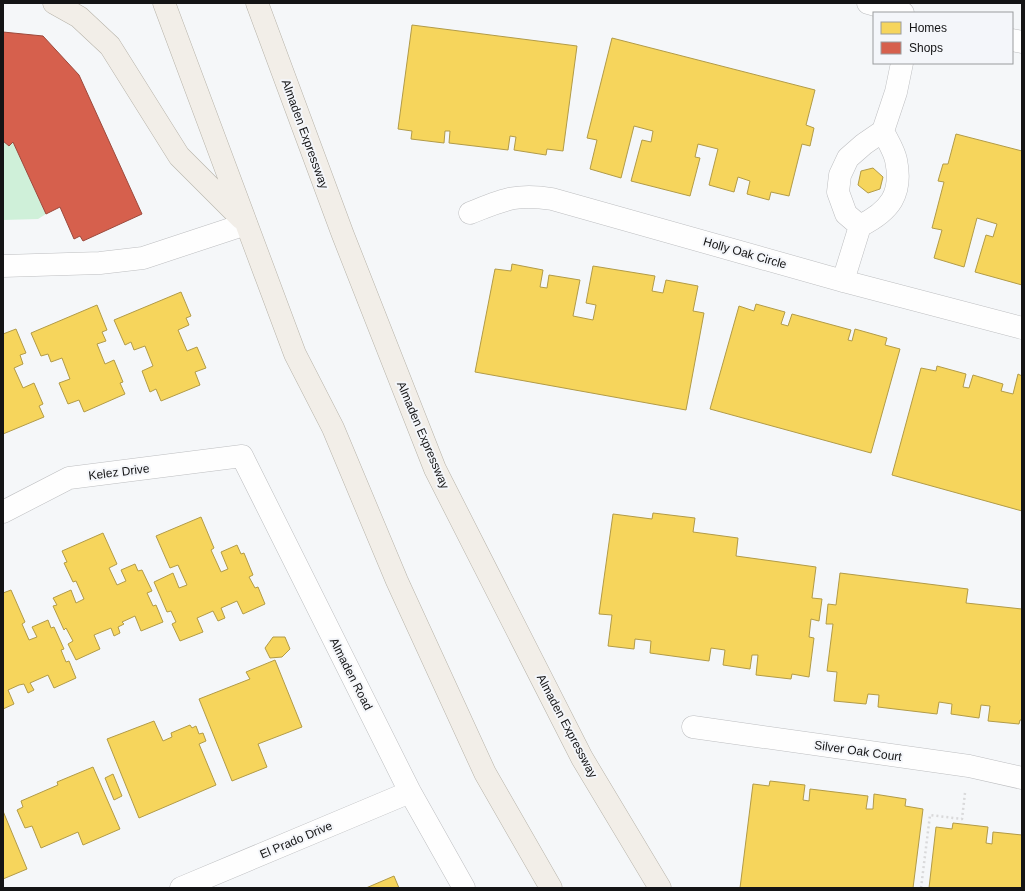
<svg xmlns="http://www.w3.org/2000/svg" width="1025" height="891" font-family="Arial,sans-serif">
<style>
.green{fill:#cff0d9}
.homes{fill:#f6d55c;stroke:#b29b47}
.shops{fill:#d6604d;stroke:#9c493c}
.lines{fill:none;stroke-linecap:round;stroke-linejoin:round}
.minor-casing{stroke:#bdbec0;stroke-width:23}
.major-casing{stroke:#b7b3a9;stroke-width:23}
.path{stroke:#d9d9da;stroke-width:2.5;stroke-dasharray:2 3;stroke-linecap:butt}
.minor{stroke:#fefefe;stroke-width:22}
.major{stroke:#f2eee8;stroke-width:22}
.labels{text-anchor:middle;stroke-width:4;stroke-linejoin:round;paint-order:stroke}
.street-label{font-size:12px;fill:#141415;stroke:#f4f6fa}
</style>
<rect width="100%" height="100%" fill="#f5f7f9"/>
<path class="green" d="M 3,141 L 9,146 L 13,142 L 46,214 L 38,219 L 3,220 Z"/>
<path class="homes" d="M 412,25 L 577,46 L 563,151 L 547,149 L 546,155 L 514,150 L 516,137 L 510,136 L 508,150 L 449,143 L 450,131 L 445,131 L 444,143 L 411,139 L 412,131 L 398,129 Z
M 612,38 L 815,90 L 806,125 L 814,128 L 810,146 L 802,144 L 789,196 L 771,192 L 769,200 L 747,194 L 750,181 L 738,177 L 734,192 L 709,185 L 718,149 L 698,144 L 695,157 L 700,158 L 690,196 L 631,181 L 642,140 L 651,142 L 653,131 L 634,126 L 621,178 L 590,169 L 597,140 L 587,138 Z
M 956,134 L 1022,151 L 1022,285 L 975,272 L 986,235 L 993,237 L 997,224 L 977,218 L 964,267 L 934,258 L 942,230 L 932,228 L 944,182 L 938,181 L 943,164 L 948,164 Z
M 873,168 L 883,177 L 880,189 L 868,193 L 858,185 L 861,171 Z
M 512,264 L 543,270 L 540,287 L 547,288 L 549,275 L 580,280 L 573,316 L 593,320 L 596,305 L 586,303 L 593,266 L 655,276 L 652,291 L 663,293 L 666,280 L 698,286 L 693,311 L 704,313 L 686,410 L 475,372 L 495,269 L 511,271 Z
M 181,292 L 191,316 L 186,318 L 189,325 L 178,330 L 187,351 L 197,347 L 206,368 L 195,372 L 200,385 L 161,401 L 156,389 L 150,392 L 142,371 L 153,366 L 145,346 L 134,350 L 131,342 L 125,345 L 114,320 Z
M 756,304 L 785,312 L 781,324 L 788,326 L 792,314 L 851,330 L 848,340 L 852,341 L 855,329 L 887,338 L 885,345 L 900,349 L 871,453 L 710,409 L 739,306 L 754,311 Z
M 97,305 L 107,330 L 102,332 L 106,341 L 97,344 L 105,364 L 114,360 L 123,382 L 120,383 L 125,394 L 84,412 L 79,400 L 68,404 L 59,383 L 70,379 L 62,358 L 51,362 L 48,354 L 41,356 L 31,333 Z
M 16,329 L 26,353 L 20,355 L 23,364 L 14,368 L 23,388 L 34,383 L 43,404 L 39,406 L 44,417 L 3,434 L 3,334 Z
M 937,366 L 966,374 L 963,387 L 969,388 L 973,375 L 1003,384 L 1001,391 L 1013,394 L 1018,374 L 1022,376 L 1022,511 L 892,475 L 921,368 L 936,371 Z
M 653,513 L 695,518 L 693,532 L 738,538 L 736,556 L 816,567 L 812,598 L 822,599 L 819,621 L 811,619 L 809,637 L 814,638 L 809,677 L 792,674 L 791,679 L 756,675 L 758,655 L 752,655 L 750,669 L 723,665 L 725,650 L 711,648 L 709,661 L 650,653 L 651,641 L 635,639 L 634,649 L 608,646 L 612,615 L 599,614 L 613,514 L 652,519 Z
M 201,517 L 214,548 L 211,550 L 221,572 L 228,569 L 221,552 L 237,545 L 241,554 L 244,553 L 253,575 L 249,577 L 255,588 L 258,587 L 265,604 L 243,614 L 237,601 L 221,608 L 225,618 L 218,621 L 213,611 L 197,618 L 203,632 L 180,641 L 172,624 L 176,622 L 171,611 L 167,612 L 154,582 L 173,573 L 179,588 L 187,585 L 178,565 L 170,568 L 156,536 Z
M 103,533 L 117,564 L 109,568 L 117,585 L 126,581 L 121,570 L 135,564 L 138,571 L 142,570 L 152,591 L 147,593 L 153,606 L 156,605 L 163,622 L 141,631 L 135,616 L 122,622 L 124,624 L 118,627 L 120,633 L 114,636 L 111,628 L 94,635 L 100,649 L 76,660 L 68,644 L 73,641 L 66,628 L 64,630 L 53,606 L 57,605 L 53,598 L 71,590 L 76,603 L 84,599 L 76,581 L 73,582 L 64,563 L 67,562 L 62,551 Z
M 840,573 L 968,589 L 966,603 L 1022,609 L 1022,720 L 1020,720 L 1019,724 L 988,721 L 990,706 L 981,705 L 979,718 L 951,714 L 952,704 L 939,702 L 937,714 L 878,707 L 879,695 L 868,694 L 866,704 L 834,701 L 837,672 L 827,671 L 833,624 L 826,624 L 828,604 L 836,605 Z
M 11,590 L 25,622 L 22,624 L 29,640 L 37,637 L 32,627 L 48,620 L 51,628 L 54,627 L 64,649 L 61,650 L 66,662 L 69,661 L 76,678 L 54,688 L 48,675 L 30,683 L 34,690 L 28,693 L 24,684 L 19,685 L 8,690 L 14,704 L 3,709 L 3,593 Z
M 273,637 L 285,637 L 290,649 L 282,657 L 270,658 L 265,648 Z
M 275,660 L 302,727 L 258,744 L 267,767 L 232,781 L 199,699 L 250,679 L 246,672 Z
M 154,721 L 163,741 L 172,737 L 171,733 L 190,725 L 192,728 L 196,726 L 199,734 L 203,733 L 206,741 L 199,744 L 216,785 L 139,818 L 107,739 Z
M 93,767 L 120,829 L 83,845 L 78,832 L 41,848 L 32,826 L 25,828 L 17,810 L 23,807 L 21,801 L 58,785 L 57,782 Z
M 113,774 L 122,796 L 114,800 L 105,778 Z
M 770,781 L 805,785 L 803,800 L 809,801 L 810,789 L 868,796 L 866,809 L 873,809 L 874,794 L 906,799 L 905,806 L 923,809 L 913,888 L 740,888 L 753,784 L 769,786 Z
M 3,811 L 27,869 L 3,879 Z
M 953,823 L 988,827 L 986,843 L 992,844 L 993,832 L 1022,835 L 1022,888 L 929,888 L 936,827 L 952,829 Z
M 394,876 L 399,888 L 366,888 Z"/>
<path class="shops" d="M 3,32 L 43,36 L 79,75 L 142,214 L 83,241 L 80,236 L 74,239 L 60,207 L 46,214 L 13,142 L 9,146 L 3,141 Z"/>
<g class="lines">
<defs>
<path id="minor" d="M 868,3 L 903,13
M 1012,40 L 1022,42
M 470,213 C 503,200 516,193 552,199 L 843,281 L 1022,328
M 860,226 L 846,214 L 838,192 L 840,175 L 848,158 L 864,144 L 883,131 L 896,92 L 902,63
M 3,266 L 100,263 L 143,258 L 246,224
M 843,281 L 860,226 C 890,211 903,194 896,160 C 894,150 887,140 883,131
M 3,512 L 69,478 L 242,456 L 410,792 L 464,888
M 693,727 L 969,766 L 1022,778
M 181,888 L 410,792"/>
<path id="major" d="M 54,3 L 79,17 L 110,46 L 179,156 L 241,218
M 164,3 L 295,354 L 333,428 L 397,581 L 485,773 L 551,888
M 257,3 L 343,235 L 435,469 L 582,758 L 660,888"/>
</defs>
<use href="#minor" class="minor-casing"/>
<use href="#major" class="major-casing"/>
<path class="path" d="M 921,888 L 930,815 L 962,819 L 965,793"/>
<use href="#minor" class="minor"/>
<use href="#major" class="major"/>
</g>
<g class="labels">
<g class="street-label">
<text transform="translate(305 134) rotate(70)" y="4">Almaden Expressway</text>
<text transform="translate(745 253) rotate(16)" y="4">Holly Oak Circle</text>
<text transform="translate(423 435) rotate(67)" y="4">Almaden Expressway</text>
<text transform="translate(119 472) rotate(-7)" y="4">Kelez Drive</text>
<text transform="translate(351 674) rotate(63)" y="4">Almaden Road</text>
<text transform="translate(567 726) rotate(62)" y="4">Almaden Expressway</text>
<text transform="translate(858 751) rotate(8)" y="4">Silver Oak Court</text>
<text transform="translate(296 840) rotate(-23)" y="4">El Prado Drive</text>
</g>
</g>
<rect width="1025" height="891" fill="none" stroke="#141415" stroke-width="8"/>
<rect x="873" y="12" width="140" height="52" fill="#f4f6fa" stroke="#9a9c9e"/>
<rect x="881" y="22" width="20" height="12" fill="#f6d55c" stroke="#9a9c9e"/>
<text x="909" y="32" font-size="12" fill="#141415">Homes</text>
<rect x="881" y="42" width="20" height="12" fill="#d6604d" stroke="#9a9c9e"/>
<text x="909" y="52" font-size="12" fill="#141415">Shops</text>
</svg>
